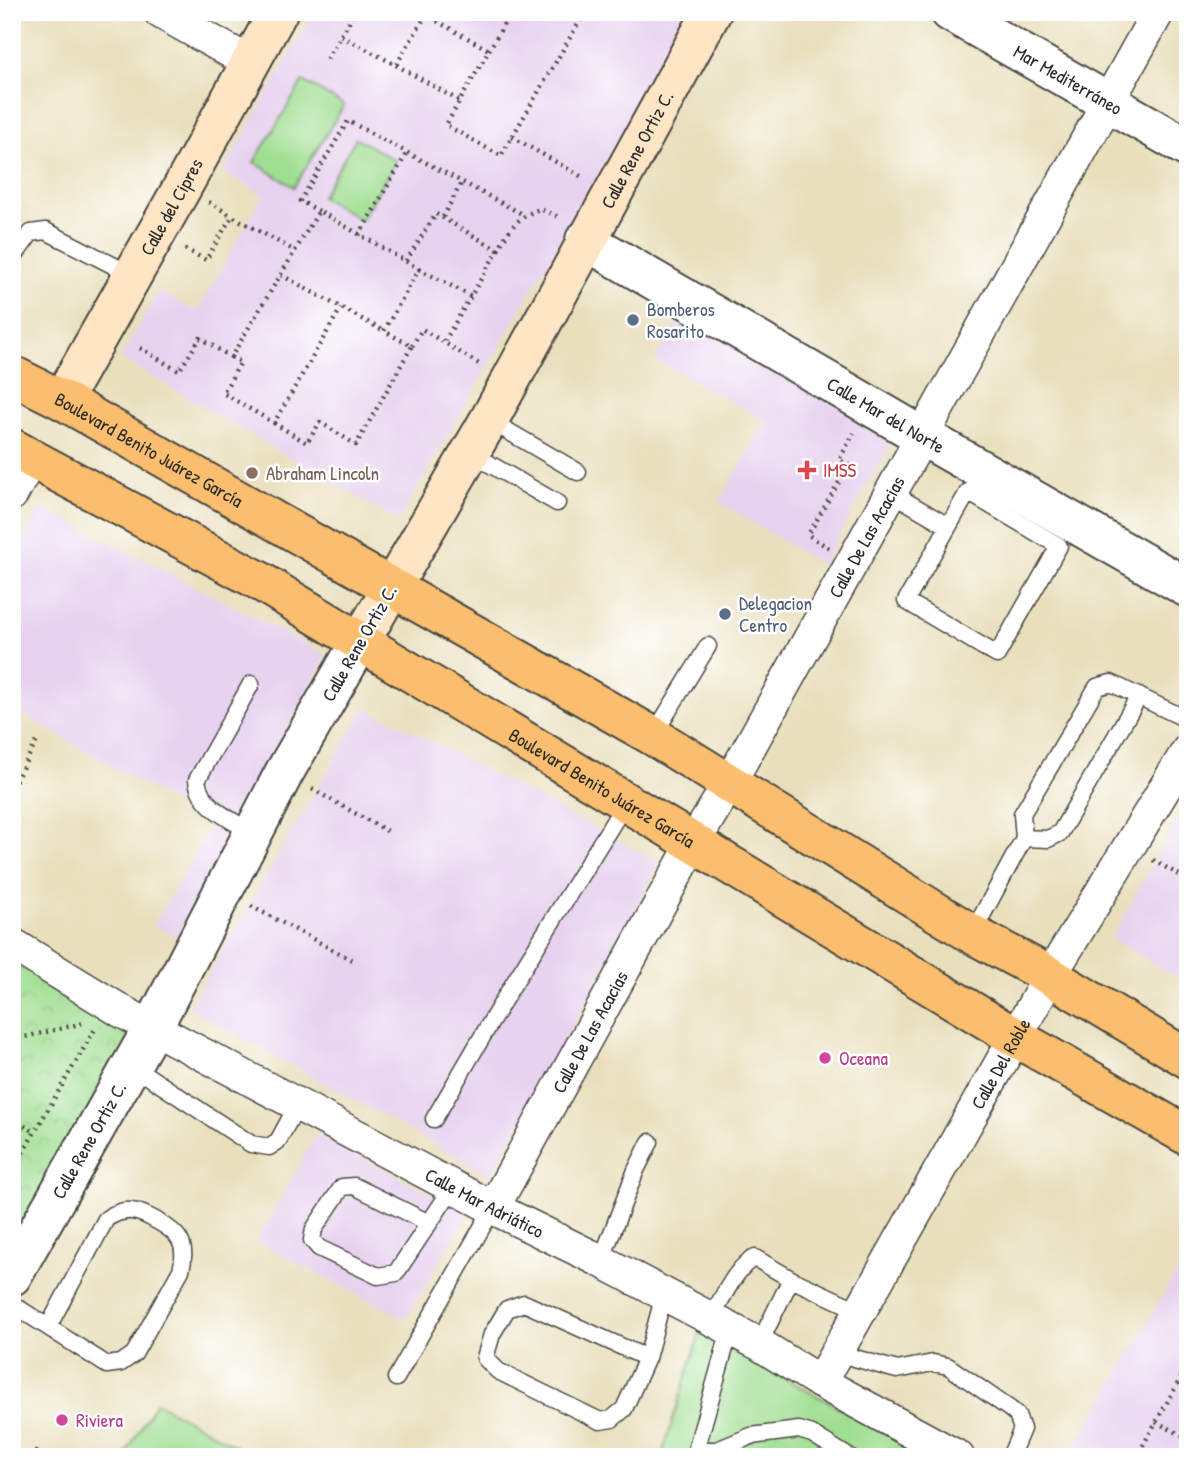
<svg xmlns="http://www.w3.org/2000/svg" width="1200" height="1469" font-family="'Patrick Hand',sans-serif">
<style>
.built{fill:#e7d2ef}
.green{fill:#a0de92;stroke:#66845e;stroke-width:2}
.park{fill:url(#park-crowns);stroke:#66845e;stroke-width:2}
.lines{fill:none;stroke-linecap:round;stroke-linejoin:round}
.service-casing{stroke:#484641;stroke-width:19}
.minor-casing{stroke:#484641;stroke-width:35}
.tertiary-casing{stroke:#484641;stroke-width:42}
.secondary-casing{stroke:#484641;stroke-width:42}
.primary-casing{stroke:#484641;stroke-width:42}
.path{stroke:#484641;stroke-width:4.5;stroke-dasharray:2 5;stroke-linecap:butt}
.service{stroke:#fff;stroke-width:16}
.minor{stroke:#fff;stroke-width:32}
.tertiary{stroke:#fff;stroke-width:38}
.secondary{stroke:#fde5c5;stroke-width:38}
.primary{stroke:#fbbe6e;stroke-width:38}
.service-dot{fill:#5c6f8a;stroke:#fff;stroke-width:2.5}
.health-dot{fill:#e0444e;stroke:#fff;stroke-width:2.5}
.education-dot{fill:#8d6e63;stroke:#fff;stroke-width:2.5}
.hotel-dot{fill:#d1479c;stroke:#fff;stroke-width:2.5}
.labels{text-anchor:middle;stroke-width:5;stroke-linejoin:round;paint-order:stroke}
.street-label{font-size:19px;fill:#2b2b2b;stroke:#fff}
.service-label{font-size:19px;fill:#4e5e75;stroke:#fff;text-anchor:start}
.health-label{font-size:19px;fill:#be3a42;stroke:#fff;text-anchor:start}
.education-label{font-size:19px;fill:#785e54;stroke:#fff;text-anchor:start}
.hotel-label{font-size:19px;fill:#b23c85;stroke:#fff;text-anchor:start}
</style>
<defs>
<pattern id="park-crowns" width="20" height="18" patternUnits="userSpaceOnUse" patternTransform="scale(1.75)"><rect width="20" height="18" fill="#a0de92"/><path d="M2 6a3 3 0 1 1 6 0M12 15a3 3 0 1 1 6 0" fill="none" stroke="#8abf7e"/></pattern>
</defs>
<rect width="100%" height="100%" fill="#fff"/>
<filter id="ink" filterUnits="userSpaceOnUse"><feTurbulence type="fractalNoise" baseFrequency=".0143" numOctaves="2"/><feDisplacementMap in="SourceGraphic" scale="14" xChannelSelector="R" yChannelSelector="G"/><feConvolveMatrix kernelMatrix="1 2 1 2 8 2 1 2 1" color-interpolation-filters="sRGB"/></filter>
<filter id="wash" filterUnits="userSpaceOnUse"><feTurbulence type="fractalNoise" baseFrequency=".00686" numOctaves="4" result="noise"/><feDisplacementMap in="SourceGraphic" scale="28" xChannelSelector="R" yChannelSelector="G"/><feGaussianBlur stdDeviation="1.57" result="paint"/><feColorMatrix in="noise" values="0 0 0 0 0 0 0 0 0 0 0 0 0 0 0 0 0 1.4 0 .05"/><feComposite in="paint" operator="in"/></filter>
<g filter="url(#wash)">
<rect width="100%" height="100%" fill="#e9dfbc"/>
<path class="built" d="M 314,12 L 693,12 L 398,521 L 120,358 L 159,291 L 197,312 L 263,195 L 223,172 Z
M 680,317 L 791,376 L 894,438 L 822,565 L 719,502 L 772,410 L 765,420 L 655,360 Z
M 41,507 L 327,655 L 176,937 L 154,925 L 211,824 L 12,708 L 12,558 Z
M 365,707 L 660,863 L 491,1176 L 189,1008 Z
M 1188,801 L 1188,984 L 1111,939 Z
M 317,1134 L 468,1213 L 406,1319 L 256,1242 Z
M 1188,1252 L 1188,1457 L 1070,1457 Z"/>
<path class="green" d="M 303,81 L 344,105 L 294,187 L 254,162 Z
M 356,138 L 396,161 L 361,220 L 321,197 Z
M 700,1333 L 931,1457 L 661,1457 Z
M 156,1402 L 255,1457 L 124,1457 Z"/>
<path class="park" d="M 12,944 L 153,1027 L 12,1276 Z"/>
</g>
<g filter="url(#ink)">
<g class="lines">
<defs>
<path id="service" d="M 12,259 L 31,233 L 46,231 L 132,275
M 489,420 L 578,472
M 469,452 L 557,503
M 890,492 L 948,526
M 968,492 L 1059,546 L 997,655 L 906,601 Z
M 251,684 L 197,780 C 200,807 232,820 253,833
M 653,736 L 708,646
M 1024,838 L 1048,839 L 1060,833 L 1139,696
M 972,934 L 1024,838 L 1022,814 L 1097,687 L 1111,683 L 1188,720
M 131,1065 L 251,1144 L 269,1147 L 278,1141 L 298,1104
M 434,1119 L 509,991 L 626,802
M 429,1223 L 354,1186 L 342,1187 L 314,1229 L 312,1240 L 319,1248 L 378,1276 L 396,1273 L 453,1187
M 601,1261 L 636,1170 L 650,1142
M 12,1304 L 107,1365 L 121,1363 L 134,1354 L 181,1270 C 188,1244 179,1233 157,1221 C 138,1210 125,1206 106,1219 L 48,1327
M 710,1319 C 720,1303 738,1263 755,1258 L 791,1279 L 860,1311
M 730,1330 L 696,1450 L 717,1450 L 751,1436 L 799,1430 L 812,1434 L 849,1457
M 759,1344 L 791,1279
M 837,1353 L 897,1370 L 933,1363 L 948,1366 L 1010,1409 L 1017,1415 L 1022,1429 L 1010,1457
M 647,1358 L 524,1303 L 507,1309 L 492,1334 L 485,1358 L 498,1371 L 600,1421 L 612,1419 L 624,1409 L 647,1358 L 664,1295
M 396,1378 L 493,1208"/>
<g id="minor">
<path d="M 160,12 L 249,62"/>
<path d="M 12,494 L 31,459"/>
<path id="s1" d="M 12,944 L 121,1011 L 493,1208 L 601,1261 L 759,1344 L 820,1382 L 958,1457"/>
<path id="s2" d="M 493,1208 L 694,842 L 730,782 L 1158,12"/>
<path id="s3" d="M 820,1382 L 1050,976 L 1188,750"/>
</g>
<g id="tertiary">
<path id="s4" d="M 950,12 L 1188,148"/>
<path id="s5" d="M 585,240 L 922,436 L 1188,588"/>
<path id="s6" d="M 12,1276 L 153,1027 L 284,773 L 360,642"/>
</g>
<g id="secondary">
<path id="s7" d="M 62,400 L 183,186 L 278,12"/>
<path id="s8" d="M 360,642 L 489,420 L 712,12"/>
</g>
<g id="primary">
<path id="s9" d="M 12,375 L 62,400 L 653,736 L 972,934 L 1050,976 L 1188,1059"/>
<path id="s10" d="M 12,448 L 258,580 L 1015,1037 L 1188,1136"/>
</g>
</defs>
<use href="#service" class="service-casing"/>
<use href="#minor" class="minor-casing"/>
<use href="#tertiary" class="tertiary-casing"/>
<use href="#secondary" class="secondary-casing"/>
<use href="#primary" class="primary-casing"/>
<path class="path" d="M 421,12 L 426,15 L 428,12
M 511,12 L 446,125 L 501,156 L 585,12
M 341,36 L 396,65 L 426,15 L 489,50
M 327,59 L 355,12
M 396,65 L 460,101
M 512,137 L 584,178
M 209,202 L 232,216
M 319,211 L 300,201 L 348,121 L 524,215
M 443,217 L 462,182
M 359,235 L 407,153
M 185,249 L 206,260 L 232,216 L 295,251 L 319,211 L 419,269 L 384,331 L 412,346 L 356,445 L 320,422 L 307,443 L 274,423
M 498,250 C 509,229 517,217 540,209 L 561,218
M 406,261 L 436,214 L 498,250 L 444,342
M 419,269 L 471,296
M 281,275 L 384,331
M 412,346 L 422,329 L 479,364
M 140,348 L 179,371 L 200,338 L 231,357 L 295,251
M 231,357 L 241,362 L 223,393 L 274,423 L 341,308
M 829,548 L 808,535 L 849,465 L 839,460 L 854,433
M 12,787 L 38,739
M 312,789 L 387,831
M 1153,860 L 1188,880
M 251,906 L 354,961
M 12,1040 L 84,1023
M 12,1119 L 35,1132
M 12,1171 L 95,1029
M 1156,1422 L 1188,1438
M 31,1457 L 39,1447
M 1139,1457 L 1137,1456 L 1188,1365"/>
<use href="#service" class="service"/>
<use href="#minor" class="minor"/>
<use href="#tertiary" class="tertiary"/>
<use href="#secondary" class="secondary"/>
<use href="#primary" class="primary"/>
</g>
</g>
<g class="service-dot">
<circle cx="633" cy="320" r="7"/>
<circle cx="725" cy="614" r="7"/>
</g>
<path class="health-dot" d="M803.5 459.5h7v7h7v7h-7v7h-7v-7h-7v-7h7z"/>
<circle class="education-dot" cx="252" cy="473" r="7"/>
<g class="hotel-dot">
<circle cx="825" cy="1058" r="7"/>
<circle cx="62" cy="1420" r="7"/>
</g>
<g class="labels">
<g class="street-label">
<text dy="7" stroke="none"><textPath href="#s4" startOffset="136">Mar Mediterráneo</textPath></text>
<text dy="7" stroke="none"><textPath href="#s8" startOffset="565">Calle Rene Ortiz C.</textPath></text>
<text dy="7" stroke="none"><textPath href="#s7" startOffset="222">Calle del Cipres</textPath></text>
<text dy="7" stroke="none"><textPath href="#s5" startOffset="348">Calle Mar del Norte</textPath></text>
<text dy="7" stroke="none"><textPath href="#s9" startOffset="156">Boulevard Benito Juárez García</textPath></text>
<text dy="7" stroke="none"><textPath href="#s2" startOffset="768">Calle De Las Acacias</textPath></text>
<text transform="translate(359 643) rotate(-60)" y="7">Calle Rene Ortiz C.</text>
<text dy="7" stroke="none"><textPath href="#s10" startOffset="681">Boulevard Benito Juárez García</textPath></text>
<text dy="7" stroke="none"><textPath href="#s2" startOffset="201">Calle De Las Acacias</textPath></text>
<text dy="7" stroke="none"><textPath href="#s3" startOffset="366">Calle Del Roble</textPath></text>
<text dy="7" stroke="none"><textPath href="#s6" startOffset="156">Calle Rene Ortiz C.</textPath></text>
<text dy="7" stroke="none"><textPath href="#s1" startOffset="539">Calle Mar Adriático</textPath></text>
</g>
<g class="service-label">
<text x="647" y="316">Bomberos<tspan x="647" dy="22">Rosarito</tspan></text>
<text x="739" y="610">Delegacion<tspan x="739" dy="22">Centro</tspan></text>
</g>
<g class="health-label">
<text x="823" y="477">IMSS</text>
</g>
<g class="education-label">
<text x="266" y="480">Abraham Lincoln</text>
</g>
<g class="hotel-label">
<text x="839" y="1065">Oceana</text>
<text x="76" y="1427">Riviera</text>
</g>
</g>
<rect width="1200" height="1469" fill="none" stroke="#fff" stroke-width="42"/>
</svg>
